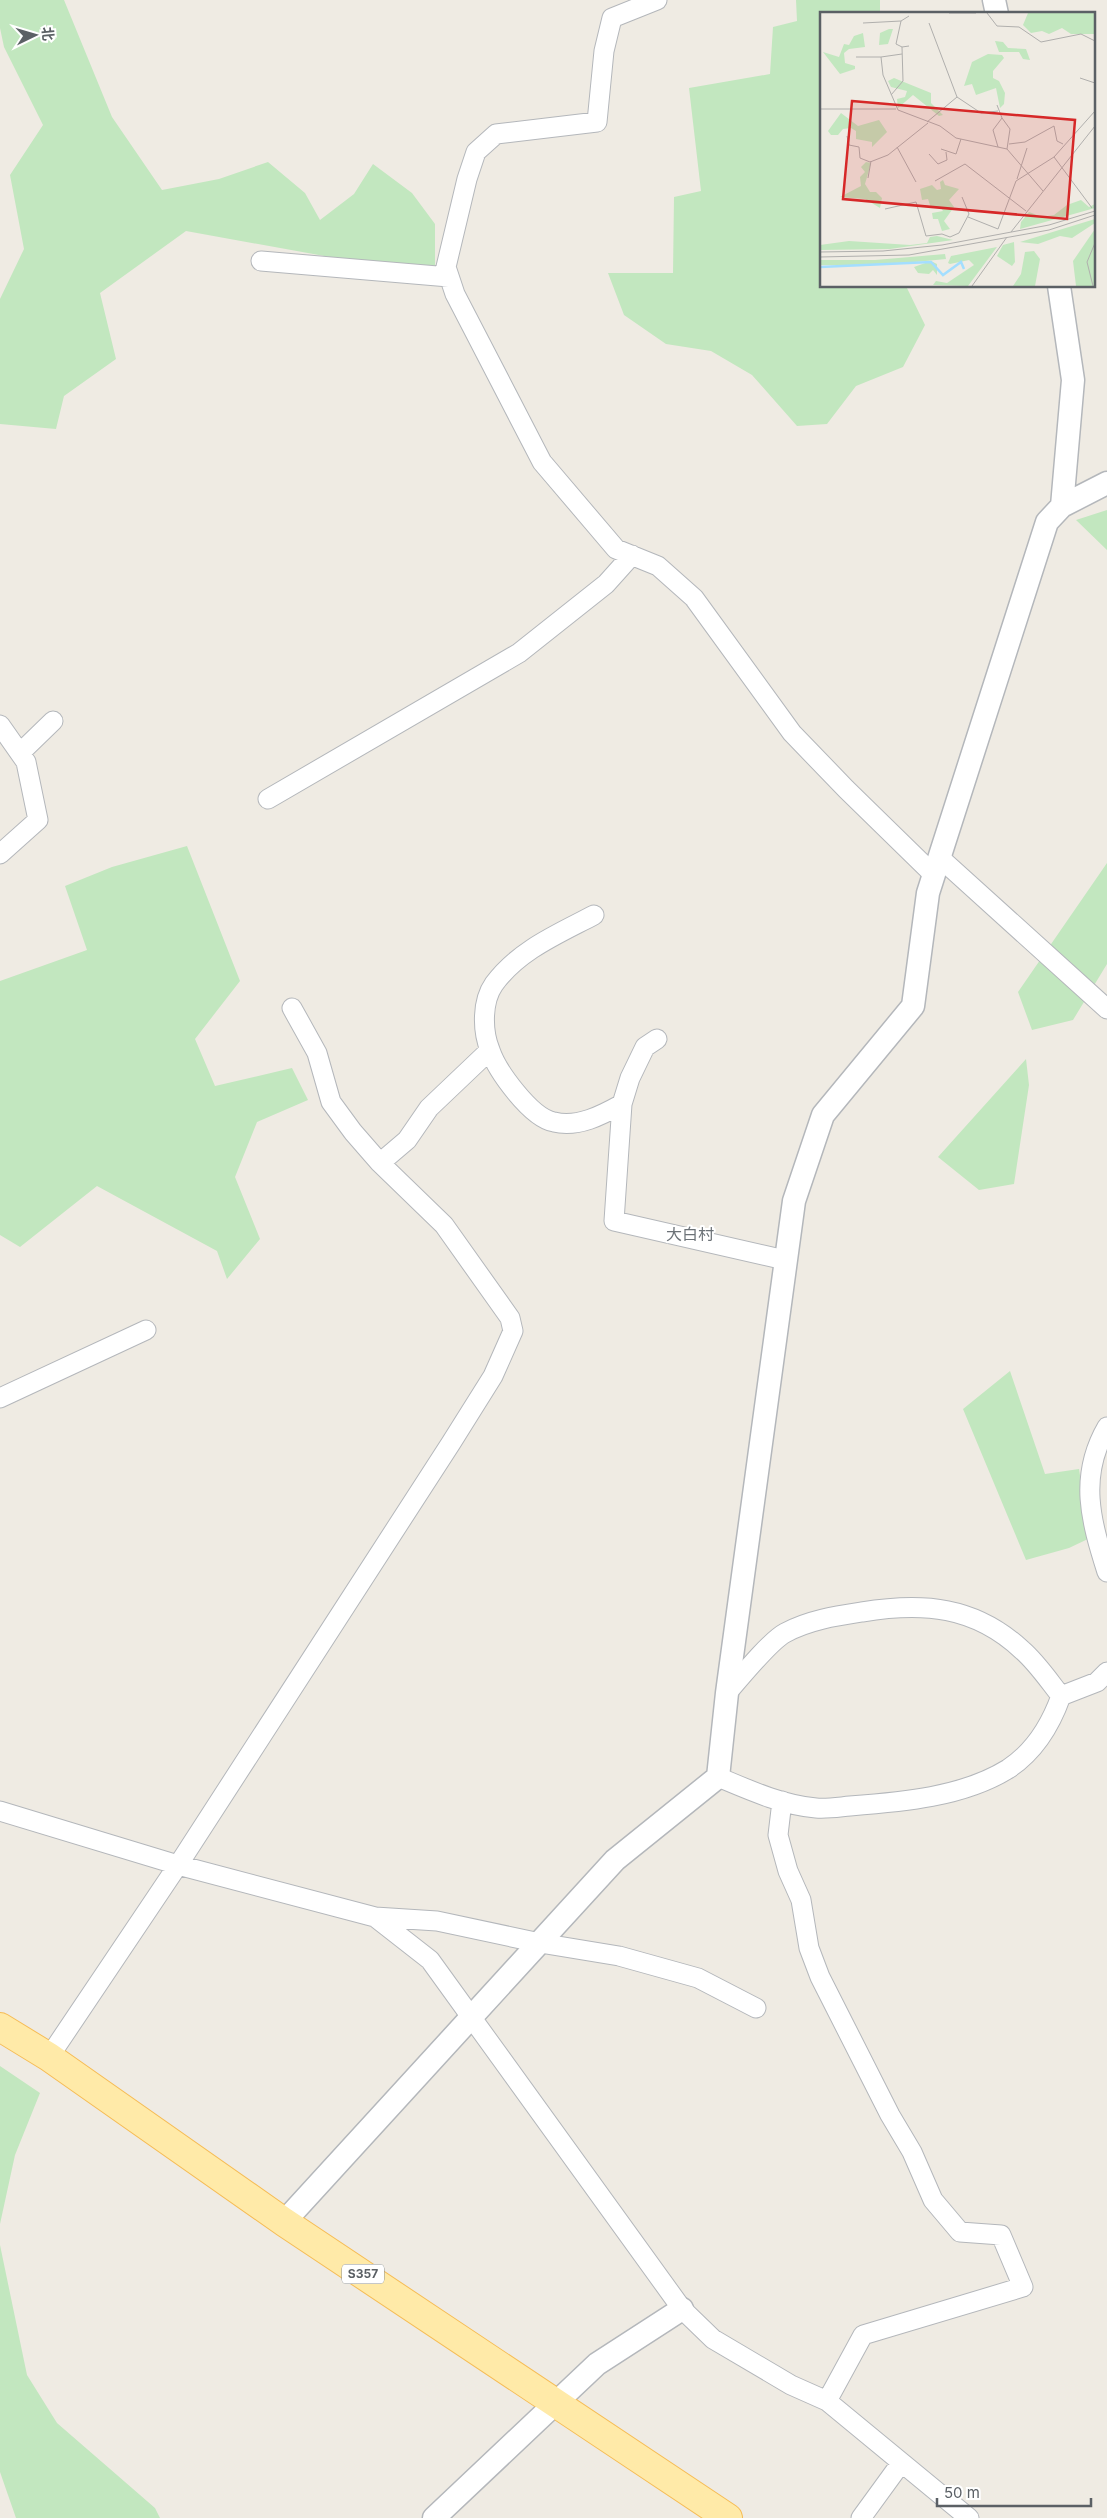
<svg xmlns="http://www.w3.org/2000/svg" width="1107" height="2518" font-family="Inter,'Noto Sans SC',sans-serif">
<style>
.green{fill:#c2e7bf}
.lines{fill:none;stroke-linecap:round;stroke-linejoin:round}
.minor-casing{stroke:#b4b7bb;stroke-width:21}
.tertiary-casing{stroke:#b4b7bb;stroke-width:25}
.primary-casing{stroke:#f6bc55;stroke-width:30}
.minor{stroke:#fff;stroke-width:19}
.tertiary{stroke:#fff;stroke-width:22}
.primary{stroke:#ffeaa8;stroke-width:28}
.labels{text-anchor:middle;stroke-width:4;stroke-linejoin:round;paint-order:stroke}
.shield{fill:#fff;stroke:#8c9093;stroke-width:1}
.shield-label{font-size:12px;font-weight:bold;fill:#5b6065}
.quarter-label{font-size:16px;fill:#6c7277;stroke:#fff}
.inset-river{fill:none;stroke:#a3deff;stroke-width:2.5}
.inset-road{fill:none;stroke:#b0afad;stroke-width:1}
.view{fill:#d62828;fill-opacity:0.15;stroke:#d62828;stroke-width:2.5}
.inset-edge{fill:none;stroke:#5b6065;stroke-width:2.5}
</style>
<rect width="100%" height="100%" fill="#efebe3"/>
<path class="green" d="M 0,0 L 64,0 L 112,117 L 162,190 L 219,179 L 268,162 L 305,193 L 320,220 L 354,194 L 373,164 L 412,193 L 435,224 L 435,276 L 186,231 L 100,293 L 116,359 L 64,396 L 56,429 L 0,424 L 0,299 L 24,249 L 10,175 L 43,125 L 4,47 L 0,28 Z
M 796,0 L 880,0 L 880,14 L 821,14 L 821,286 L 906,286 L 925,325 L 903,367 L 856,386 L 827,424 L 797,426 L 752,375 L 711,351 L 666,344 L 624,315 L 608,273 L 673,273 L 674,197 L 701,191 L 689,88 L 770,74 L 773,27 L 797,21 Z
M 1107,510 L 1107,550 L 1076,520 Z
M 187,846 L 240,981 L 195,1039 L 215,1086 L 292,1068 L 308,1100 L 257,1122 L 235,1177 L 260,1239 L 227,1279 L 217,1251 L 97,1186 L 20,1247 L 0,1235 L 0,981 L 87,950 L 65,886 L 112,867 Z
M 1107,863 L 1107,964 L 1073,1020 L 1032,1030 L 1018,992 Z
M 1026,1059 L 1029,1085 L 1014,1184 L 979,1190 L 938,1157 Z
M 1010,1371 L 1045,1474 L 1079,1469 L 1090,1538 L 1069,1548 L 1026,1560 L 963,1409 Z
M 0,2066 L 40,2093 L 15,2155 L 0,2224 Z
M 0,2245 L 27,2375 L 57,2423 L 155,2508 L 160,2518 L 16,2518 L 0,2472 Z"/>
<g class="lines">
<defs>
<path id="minor" d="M 657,0 L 612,18 L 604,51 L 597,122 L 496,134 L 476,152 L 467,179 L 446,267 L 455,294 L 542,462 L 616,549 L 658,566 L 694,598 L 792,733 L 846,789 L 933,874
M 261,261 L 449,277
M 0,725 L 26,762 L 38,820 L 0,854
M 20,753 L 53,721
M 268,799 L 519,653 L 606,584 L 632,555
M 939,857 L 1107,1009
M 594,915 C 558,934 519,950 494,984 C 482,1001 482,1030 490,1050 C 497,1071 531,1118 554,1122 C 578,1128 602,1115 622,1104
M 657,1039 L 645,1047 L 630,1078 L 622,1104 L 614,1221 L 785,1260
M 380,1163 L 407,1140 L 429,1108 L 490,1050
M 0,1398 L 146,1330
M 1107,1427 C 1078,1477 1091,1521 1107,1572
M 727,1693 C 740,1678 770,1641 785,1633 C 809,1620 836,1616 862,1612 C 923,1602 975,1606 1022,1650 C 1037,1663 1049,1681 1061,1696 L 1097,1682 L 1107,1672
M 718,1777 C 749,1790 782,1805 816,1808 C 827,1809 839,1807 850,1806 C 902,1802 963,1797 1008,1769 C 1034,1752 1051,1724 1061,1696
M 782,1801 L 778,1835 L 788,1871 L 801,1900 L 809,1948 L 820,1977 L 890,2115 L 912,2152 L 933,2200 L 960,2232 L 1001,2235 L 1023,2287 L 863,2335 L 827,2401
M 0,1811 L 178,1865 L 375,1917 L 430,1960 L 682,2309 L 713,2339 L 791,2385 L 827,2401 L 969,2518
M 375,1917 L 437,1921 L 540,1943 L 619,1956 L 698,1978 L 756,2008
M 49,2057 L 182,1859 L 451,1443 L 493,1376 L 513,1331 L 510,1318 L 444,1225 L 380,1163 L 353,1132 L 331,1102 L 317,1053 L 292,1008
M 861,2518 L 901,2463"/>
<path id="tertiary" d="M 994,0 L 997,14
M 1059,286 L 1073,380 L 1062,506
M 284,2222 L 615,1860 L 718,1777 L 727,1693 L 794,1201 L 823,1115 L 913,1006 L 928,893 L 1047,522 L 1062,506 L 1107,483
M 434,2518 L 597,2364 L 682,2309"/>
<path id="primary" d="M 0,2027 L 49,2057 L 284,2222 L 728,2518"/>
</defs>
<use href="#minor" class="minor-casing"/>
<use href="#tertiary" class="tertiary-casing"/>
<use href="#primary" class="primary-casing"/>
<use href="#minor" class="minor"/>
<use href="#tertiary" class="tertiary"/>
<use href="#primary" class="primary"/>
</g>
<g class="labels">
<rect class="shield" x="342" y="2264.5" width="42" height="19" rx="4"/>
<g class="shield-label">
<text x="363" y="2278">S357</text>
</g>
<g class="quarter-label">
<text x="690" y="1240">大白村</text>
</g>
</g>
<g transform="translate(820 12)">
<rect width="275" height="275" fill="#efebe3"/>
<path d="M 208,1 L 275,1 L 275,22 L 251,22 L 242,16 L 229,22 L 222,19 L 211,21 L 203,13 ZM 69,17 L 73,17 L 68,32 L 59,33 L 60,21 ZM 43,21 L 45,35 L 29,37 L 24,41 L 25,51 L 35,54 L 35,57 L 20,62 L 3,40 L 19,45 L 24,32 L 29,33 L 34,24 ZM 175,29 L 183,30 L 188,36 L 206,37 L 210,48 L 203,47 L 199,40 L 179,40 ZM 168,42 L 182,43 L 184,46 L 173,59 L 173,66 L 179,69 L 185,81 L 184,92 L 180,96 L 176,76 L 156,83 L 152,72 L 144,74 L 152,50 ZM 74,66 L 111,81 L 111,91 L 123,103 L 119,104 L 93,83 L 78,96 L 77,87 L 85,85 L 87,79 L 71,75 L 68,69 ZM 21,101 L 38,114 L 59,108 L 67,120 L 52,135 L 52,130 L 36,127 L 36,119 L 31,116 L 23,117 L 18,123 L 11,123 L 8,119 ZM 46,150 L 51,151 L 45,172 L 50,180 L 56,180 L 62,186 L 60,196 L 45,187 L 20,185 L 41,174 L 40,165 L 45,160 L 41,155 ZM 123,168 L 125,173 L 139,177 L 129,188 L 134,195 L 124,209 L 130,217 L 122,219 L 118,207 L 113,207 L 112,201 L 123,199 L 121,196 L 111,196 L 108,187 L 102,188 L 100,177 L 112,173 L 117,178 L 121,177 L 120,170 ZM 261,188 L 269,195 L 275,192 L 275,196 L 200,217 L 201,210 L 209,200 L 222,205 L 234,203 L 247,193 ZM 275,207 L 275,211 L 252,226 L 240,224 L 218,232 L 200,230 ZM 275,217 L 275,274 L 256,274 L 253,249 ZM 117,224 L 133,228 L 70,237 L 0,238 L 0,233 L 29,229 L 90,233 L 107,231 L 110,225 ZM 194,230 L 195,250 L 192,254 L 177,244 L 183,233 ZM 177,235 L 148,274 L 113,273 L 116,269 L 127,271 L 154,253 L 149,248 L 130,252 L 128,251 L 131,244 ZM 214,239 L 220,247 L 215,274 L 193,274 L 201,262 L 205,240 ZM 125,242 L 126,247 L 64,253 L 0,253 L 0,248 L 55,248 ZM 111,249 L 117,252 L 117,263 L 113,258 L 109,262 L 98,261 L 94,255 Z" fill="#c2e7bf"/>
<path class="inset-river" d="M 0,255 L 111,250 L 123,263 L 141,250 L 144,257"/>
<path class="inset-road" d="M 129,1 L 156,1M 167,1 L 177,14 L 199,15 L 221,30 L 261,22 L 275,29M 81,9 L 76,32 L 82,35M 43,11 L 81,9 L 89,4M 109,11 L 137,85M 36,45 L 61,45 L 63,63 L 78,98 L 120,114 L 136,126 L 187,137 L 223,179M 61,45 L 82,42M 260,66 L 275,71M 71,83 L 83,69 L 82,35 L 89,34M 137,85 L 161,101 L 178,99M 177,93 L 182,106 L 173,118 L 178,135M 0,97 L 76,97M 182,106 L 190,117 L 187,137M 107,110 L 137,85M 27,124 L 29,133 L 39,135 L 40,146 L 50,150 L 68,143 L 108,111M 189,132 L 205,130 L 234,114 L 237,129 L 243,132M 77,135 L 96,170M 121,137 L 136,142 L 141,127M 109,142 L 118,152 L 127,148 L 126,140M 234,145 L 272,196M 48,166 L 51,149M 197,167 L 207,136M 115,169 L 145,152 L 206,199M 65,197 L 96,190 L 106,224 L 122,222 L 130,225 L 139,221 L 149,202 L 142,185M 148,205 L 178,217 L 196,169 L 234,145 L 275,99M 191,220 L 275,114M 0,240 L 63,239 L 122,233 L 229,213 L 275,199M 0,245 L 89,243 L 229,218 L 275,203M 152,274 L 187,225M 273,274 L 267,250 L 275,231"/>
<path class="view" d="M 32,89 L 255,108 L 247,207 L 23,187 Z"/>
<rect width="275" height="275" class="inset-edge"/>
</g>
<g transform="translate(35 35) rotate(85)" stroke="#ffffff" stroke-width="4" paint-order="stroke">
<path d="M0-4L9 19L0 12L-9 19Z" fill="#5b6065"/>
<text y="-8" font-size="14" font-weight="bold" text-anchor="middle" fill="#5b6065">北</text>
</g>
<path d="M937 2498v8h154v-8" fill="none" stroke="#5b6065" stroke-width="2.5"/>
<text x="944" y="2498" font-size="15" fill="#5b6065" stroke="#ffffff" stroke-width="4" paint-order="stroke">50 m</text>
</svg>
